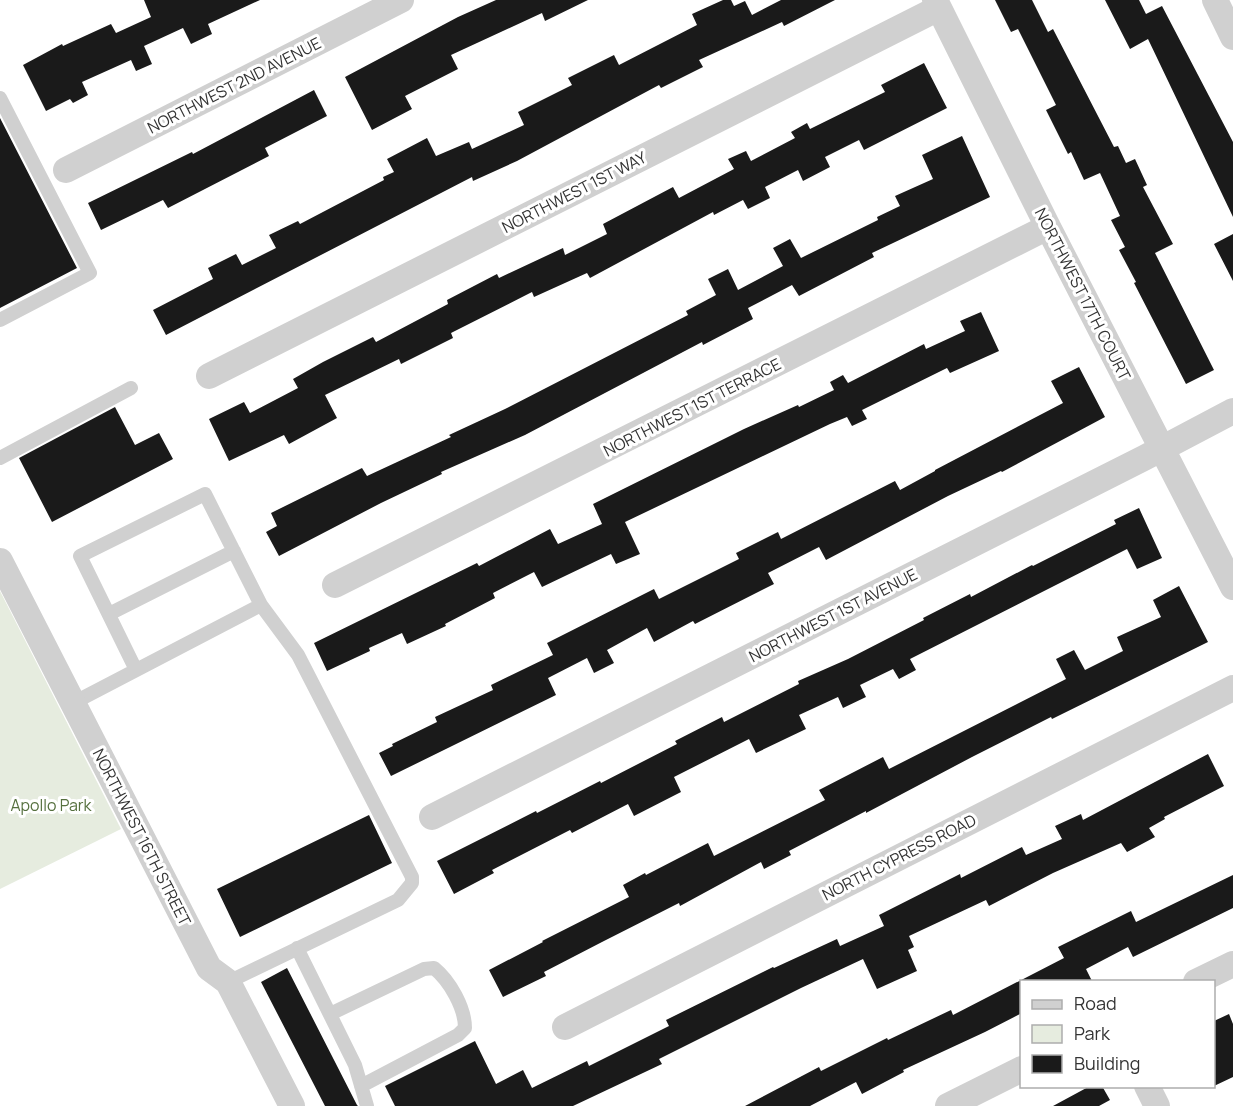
<svg xmlns="http://www.w3.org/2000/svg" width="1233" height="1106" font-family="Manrope,sans-serif">
<style>
.green{fill:#e6ecdf}
.building{fill:#1a1a1a}
.lines{fill:none;stroke-linecap:round;stroke-linejoin:round}
.service{stroke:#d0d0d0;stroke-width:14}
.minor{stroke:#d0d0d0;stroke-width:26}
.labels{text-anchor:middle;stroke-width:6;stroke-linejoin:round;paint-order:stroke}
.street-label{font-size:16px;fill:#333;stroke:#fff}
.park-label{font-size:16px;fill:#56703f;stroke:#fff}
</style>
<rect width="100%" height="100%" fill="#fff"/>
<path class="green" d="M 0,591 L 121,829 L 0,889 Z"/>
<path class="building" d="M 144,0 L 260,0 L 208,24 L 212,34 L 191,44 L 183,28 L 144,46 L 152,64 L 136,71 L 131,60 L 82,82 L 88,95 L 73,103 L 70,99 L 46,111 L 23,65 L 62,44 L 63,46 L 111,24 L 116,33 L 151,17 Z
M 496,0 L 588,0 L 545,21 L 542,13 L 451,55 L 458,69 L 405,96 L 412,109 L 372,130 L 345,77 L 458,17 Z
M 723,0 L 731,0 L 734,6 L 745,1 L 752,15 L 781,0 L 835,0 L 784,26 L 782,22 L 699,60 L 703,67 L 661,88 L 659,85 L 517,161 L 473,181 L 472,177 L 166,335 L 153,310 L 213,279 L 208,268 L 236,254 L 242,265 L 276,248 L 269,235 L 298,221 L 300,224 L 384,180 L 383,177 L 394,172 L 387,159 L 427,138 L 436,156 L 469,142 L 472,149 L 524,125 L 518,112 L 572,85 L 568,78 L 614,55 L 619,65 L 697,25 L 692,14 Z
M 995,0 L 1032,0 L 1048,32 L 1053,29 L 1114,147 L 1118,146 L 1126,163 L 1135,159 L 1147,185 L 1143,187 L 1173,244 L 1155,253 L 1214,370 L 1186,384 L 1134,283 L 1136,282 L 1119,250 L 1125,247 L 1111,220 L 1120,216 L 1100,173 L 1084,180 L 1071,152 L 1068,154 L 1046,110 L 1056,105 L 1018,29 L 1011,32 Z
M 1105,0 L 1139,0 L 1146,14 L 1162,6 L 1233,142 L 1233,217 L 1148,39 L 1130,49 Z
M 924,63 L 947,108 L 864,150 L 859,140 L 825,157 L 830,167 L 803,181 L 798,170 L 765,187 L 770,198 L 748,209 L 743,200 L 714,215 L 713,212 L 590,278 L 587,273 L 534,297 L 532,292 L 451,333 L 453,338 L 401,364 L 399,359 L 325,395 L 337,418 L 289,444 L 284,435 L 229,461 L 209,419 L 244,402 L 250,413 L 298,388 L 293,379 L 323,362 L 373,337 L 376,342 L 448,304 L 447,300 L 497,274 L 499,278 L 563,248 L 565,255 L 607,234 L 603,224 L 673,187 L 679,198 L 734,169 L 728,159 L 746,151 L 751,161 L 795,138 L 791,132 L 807,123 L 810,129 L 885,92 L 881,85 Z
M 314,90 L 327,116 L 265,148 L 269,156 L 168,208 L 163,200 L 101,230 L 88,203 L 192,152 L 193,154 Z
M 0,118 L 77,268 L 0,308 Z
M 962,136 L 990,197 L 872,253 L 874,257 L 799,296 L 792,285 L 748,308 L 753,319 L 703,345 L 702,342 L 525,435 L 441,472 L 442,474 L 381,503 L 279,556 L 266,532 L 277,526 L 271,513 L 362,468 L 367,476 L 451,437 L 449,435 L 505,409 L 688,315 L 686,311 L 716,295 L 708,279 L 728,269 L 738,290 L 783,266 L 773,248 L 790,239 L 801,258 L 878,220 L 877,217 L 900,206 L 895,196 L 933,179 L 922,155 Z
M 1233,234 L 1233,281 L 1214,244 Z
M 981,312 L 999,351 L 950,373 L 947,368 L 862,410 L 867,419 L 852,426 L 847,417 L 830,424 L 625,522 L 640,554 L 616,564 L 611,554 L 542,587 L 534,572 L 493,593 L 495,598 L 445,624 L 446,626 L 407,644 L 402,633 L 369,648 L 370,651 L 327,671 L 314,643 L 477,563 L 479,566 L 550,529 L 558,544 L 602,524 L 593,504 L 744,429 L 798,405 L 799,407 L 834,390 L 830,382 L 843,375 L 848,383 L 924,344 L 926,349 L 965,331 L 960,321 Z
M 1079,367 L 1105,417 L 1002,472 L 1001,471 L 948,496 L 826,560 L 819,547 L 768,573 L 774,584 L 695,624 L 693,621 L 654,642 L 647,628 L 607,650 L 614,663 L 594,673 L 587,658 L 548,678 L 556,695 L 391,776 L 379,753 L 393,746 L 392,744 L 437,722 L 435,717 L 493,690 L 491,685 L 553,655 L 547,643 L 654,589 L 659,599 L 739,559 L 736,553 L 778,532 L 781,539 L 895,481 L 900,490 L 935,471 L 935,470 L 1063,403 L 1051,381 Z
M 115,407 L 135,445 L 159,433 L 173,459 L 52,522 L 19,458 Z
M 1139,508 L 1162,558 L 1137,569 L 1127,549 L 910,659 L 916,670 L 899,679 L 893,669 L 860,685 L 866,697 L 843,708 L 838,697 L 799,715 L 806,729 L 756,753 L 749,739 L 674,777 L 681,792 L 634,816 L 628,804 L 572,833 L 570,830 L 492,870 L 494,873 L 454,894 L 437,861 L 536,811 L 537,813 L 600,781 L 601,783 L 677,744 L 675,741 L 722,717 L 724,722 L 799,684 L 798,681 L 848,659 L 924,620 L 923,618 L 970,594 L 971,597 L 1032,565 L 1033,566 L 1116,524 L 1114,520 Z
M 1179,586 L 1208,642 L 1052,719 L 1051,717 L 972,757 L 866,813 L 866,811 L 789,851 L 791,855 L 764,869 L 761,862 L 680,906 L 679,903 L 602,942 L 544,972 L 546,976 L 503,997 L 489,970 L 543,942 L 542,941 L 629,897 L 623,885 L 645,873 L 646,875 L 708,843 L 714,856 L 825,800 L 819,790 L 883,757 L 889,769 L 1066,679 L 1056,659 L 1074,650 L 1085,670 L 1123,651 L 1117,637 L 1161,617 L 1153,600 Z
M 1208,754 L 1224,786 L 1164,817 L 1165,819 L 1149,828 L 1155,837 L 1127,852 L 1121,843 L 1053,873 L 989,906 L 986,900 L 909,936 L 914,947 L 908,950 L 917,971 L 877,989 L 863,959 L 801,988 L 659,1059 L 662,1064 L 573,1106 L 395,1106 L 385,1086 L 475,1041 L 496,1084 L 523,1070 L 532,1088 L 587,1061 L 589,1066 L 669,1026 L 666,1020 L 773,967 L 774,968 L 837,939 L 840,946 L 884,926 L 879,915 L 960,874 L 961,878 L 1022,847 L 1026,855 L 1062,839 L 1055,826 L 1081,814 L 1083,820 Z
M 369,815 L 392,863 L 240,937 L 217,889 Z
M 1233,875 L 1233,908 L 1133,957 L 1128,947 L 1086,969 L 1092,981 L 1022,981 L 1022,1013 L 985,1032 L 903,1070 L 904,1072 L 862,1094 L 856,1082 L 810,1106 L 745,1106 L 819,1067 L 821,1071 L 887,1038 L 888,1040 L 951,1010 L 953,1015 L 1064,958 L 1058,947 L 1131,911 L 1136,922 Z
M 287,968 L 357,1105 L 358,1106 L 325,1106 L 261,982 Z
M 1229,1014 L 1233,1024 L 1233,1077 L 1214,1086 L 1214,1021 Z
M 1090,1086 L 1102,1086 L 1110,1100 L 1099,1106 L 1053,1106 Z"/>
<g class="lines">
<path class="service" d="M 0,98 L 90,273 L 0,320
M 0,458 L 131,388
M 109,614 L 234,551
M 73,703 L 261,605 L 205,494 L 80,556 L 136,670
M 297,948 L 355,1065 L 367,1106
M 228,982 L 398,900 L 412,883 L 412,877 L 298,655 L 261,605
M 330,1014 L 424,969 L 434,968 C 450,981 465,1008 465,1028 L 458,1035 L 361,1086"/>
<path class="minor" d="M 935,0 L 1048,227 L 1233,587
M 1215,0 L 1233,37
M 66,170 L 401,0
M 209,376 L 939,8
M 0,561 L 209,968 L 228,982 L 292,1106
M 335,585 L 1048,227
M 432,817 L 1144,458 L 1233,411
M 1196,982 L 1233,964
M 565,1027 L 1233,688
M 1147,1086 L 1157,1106
M 948,1106 L 1022,1069"/>
</g>
<g class="labels">
<g class="street-label">
<text transform="translate(234 85) rotate(-27)" y="6">NORTHWEST 2ND AVENUE</text>
<text transform="translate(574 192) rotate(-27)" y="6">NORTHWEST 1ST WAY</text>
<text transform="translate(1083 294) rotate(63)" y="6">NORTHWEST 17TH COURT</text>
<text transform="translate(692 407) rotate(-27)" y="6">NORTHWEST 1ST TERRACE</text>
<text transform="translate(833 615) rotate(-27)" y="6">NORTHWEST 1ST AVENUE</text>
<text transform="translate(142 837) rotate(63)" y="6">NORTHWEST 16TH STREET</text>
<text transform="translate(899 857) rotate(-27)" y="6">NORTH CYPRESS ROAD</text>
</g>
<g class="park-label">
<text x="51" y="811">Apollo Park</text>
</g>
</g>
<rect x="1020" y="980" width="195" height="108" fill="#ffffff" stroke="#adadad" stroke-width="1.5"/>
<rect x="1032" y="1000" width="30" height="9" fill="#d0d0d0" stroke="#adadad" stroke-width="1.5"/>
<text x="1074" y="1010" font-size="18" fill="#333333">Road</text>
<rect x="1032" y="1025" width="30" height="18" fill="#e6ecdf" stroke="#adadad" stroke-width="1.5"/>
<text x="1074" y="1040" font-size="18" fill="#333333">Park</text>
<rect x="1032" y="1055" width="30" height="18" fill="#1a1a1a" stroke="#adadad" stroke-width="1.5"/>
<text x="1074" y="1070" font-size="18" fill="#333333">Building</text>
</svg>
